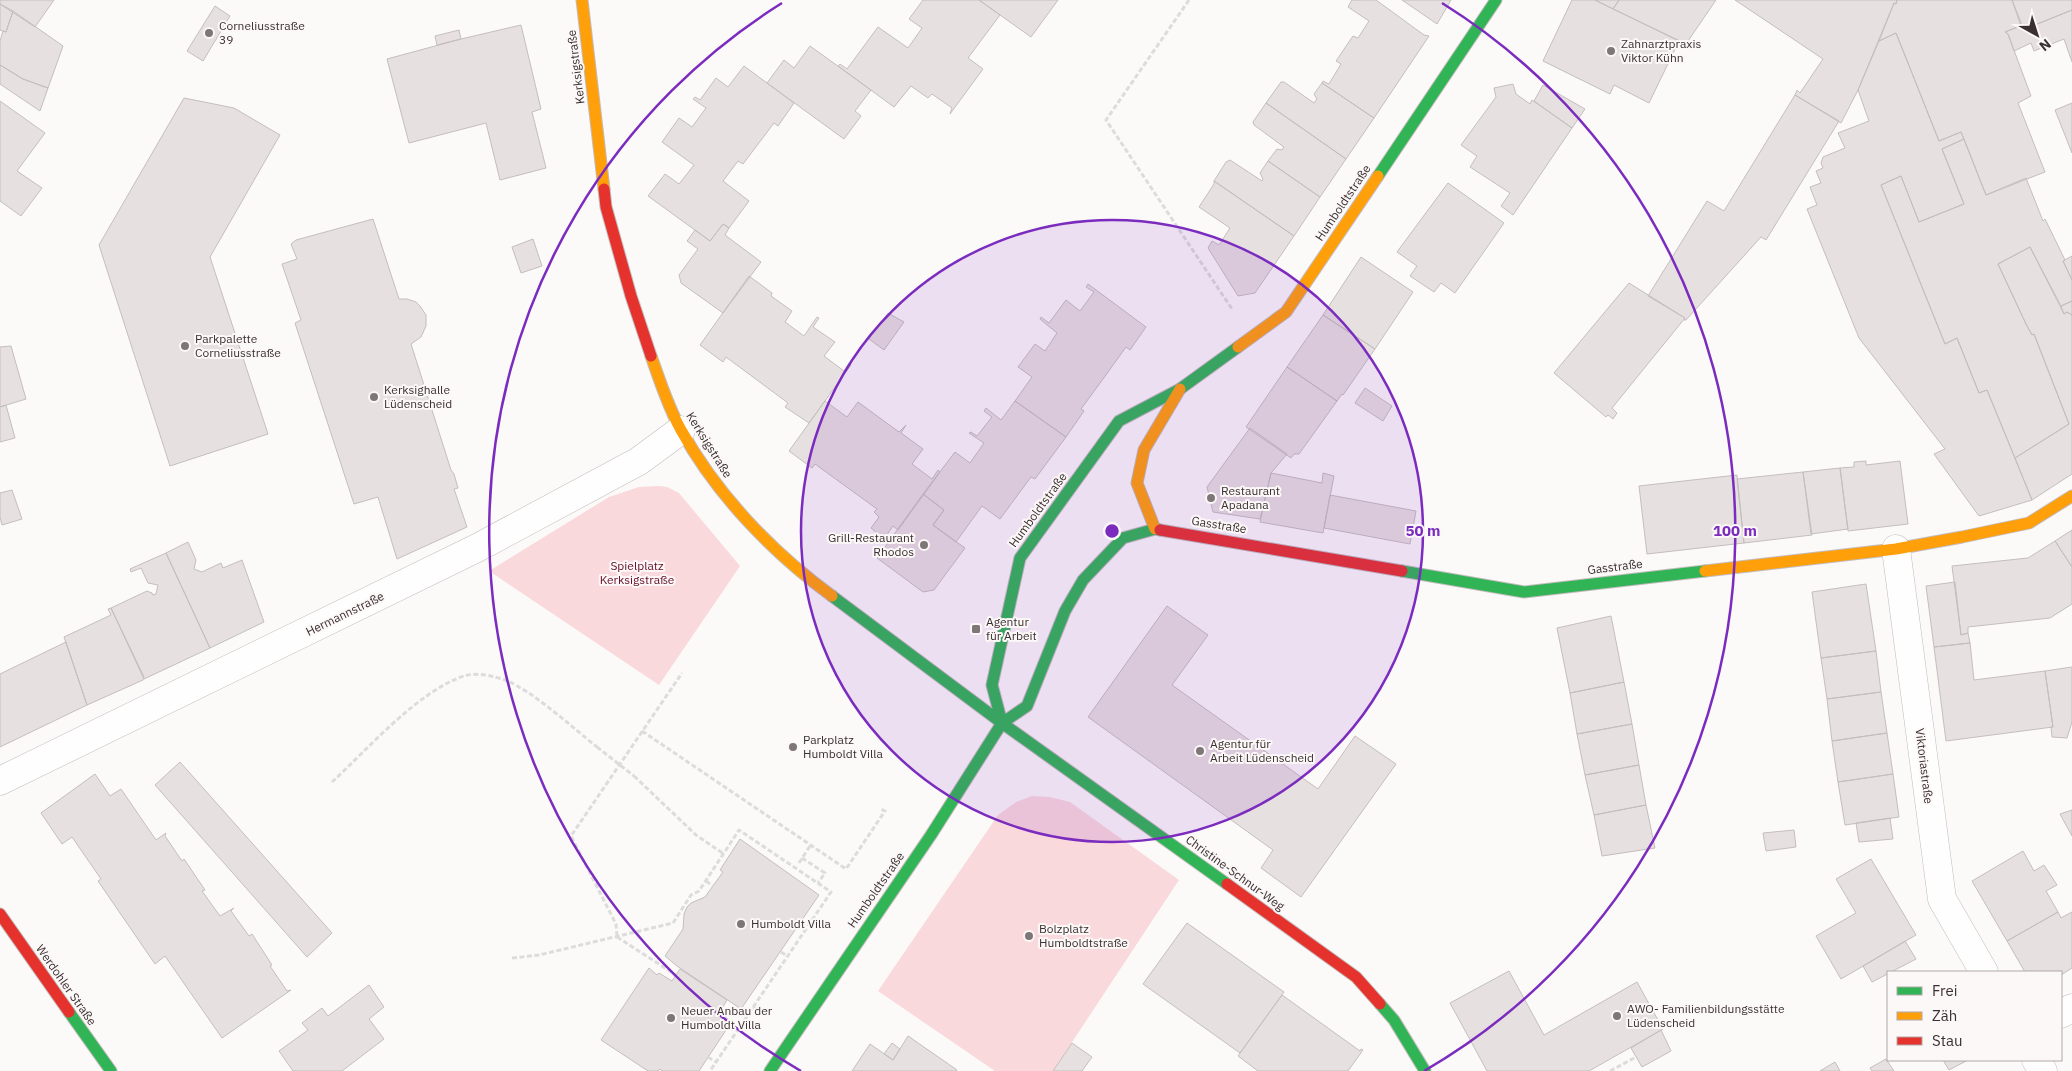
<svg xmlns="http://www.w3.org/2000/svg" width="2072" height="1071" font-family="'IBM Plex Sans',sans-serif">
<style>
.green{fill:#fad9dc}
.building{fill:#e7e0e0;stroke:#c4bebe}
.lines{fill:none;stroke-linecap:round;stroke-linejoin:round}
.street-casing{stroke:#c3bcbd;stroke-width:29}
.fast-casing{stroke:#c3bcbd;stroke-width:13}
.slow-casing{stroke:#c3bcbd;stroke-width:13}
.jam-casing{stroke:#c3bcbd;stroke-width:13}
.path{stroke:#dddcdc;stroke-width:3;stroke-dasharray:5 2.5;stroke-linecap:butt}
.street{stroke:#fffefe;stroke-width:28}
.fast{stroke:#30b455;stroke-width:11}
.slow{stroke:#ff9f0a;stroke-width:11}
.jam{stroke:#e5322d;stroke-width:11}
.path-bridge{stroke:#dddcdc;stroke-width:3;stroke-dasharray:5 2.5;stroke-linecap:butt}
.ring{fill:none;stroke:#7b2cbf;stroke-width:2.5}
.poi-dot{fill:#7e7677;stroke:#fdf8f8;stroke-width:2}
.labels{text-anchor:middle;stroke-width:4;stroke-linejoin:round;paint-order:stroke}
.poi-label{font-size:12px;fill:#3a3031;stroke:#fdf8f8;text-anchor:start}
.street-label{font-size:12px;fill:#3a3031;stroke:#fdf8f8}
.park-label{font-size:12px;fill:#640c24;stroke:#fdf8f8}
.centre{fill:#7b2cbf;stroke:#fdf8f8;stroke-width:2.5}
.ring-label{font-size:15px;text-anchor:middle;font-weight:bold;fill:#7b2cbf;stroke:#fdf8f8;stroke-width:4;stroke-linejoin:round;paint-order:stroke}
</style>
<rect width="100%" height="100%" fill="#fcf9f9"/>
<path class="green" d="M 659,486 L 667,487 L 679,493 L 740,566 L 659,685 L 489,571 L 609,497 L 639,487 Z
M 1032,796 L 1050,797 L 1070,802 L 1179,880 L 1053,1071 L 995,1071 L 878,991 L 998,815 L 1016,802 Z"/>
<path class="building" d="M 0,0 L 54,0 L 35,27 L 0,4 Z
M 923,0 L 979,0 L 1000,15 L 968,58 L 983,69 L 950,114 L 952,108 L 932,94 L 928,98 L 911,86 L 894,107 L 838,66 L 840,64 L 847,69 L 878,27 L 908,48 L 922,28 L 909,19 Z
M 979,0 L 1058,0 L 1031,37 Z
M 1352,0 L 1376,0 L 1424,35 L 1429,36 L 1374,118 L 1322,83 L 1323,81 L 1329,84 L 1341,64 L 1336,61 L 1353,36 L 1358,38 L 1369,21 L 1348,7 Z
M 1402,0 L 1451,0 L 1437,24 Z
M 1572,0 L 1595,0 L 1679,41 L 1649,103 L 1614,85 L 1610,94 L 1543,61 Z
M 1595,0 L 1619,0 L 1613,9 Z
M 1619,0 L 1716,0 L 1686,44 L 1613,9 Z
M 1735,0 L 1897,0 L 1896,4 L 1894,3 L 1858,90 L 1841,123 L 1795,95 L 1797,90 L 1800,93 L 1823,59 Z
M 1897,0 L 2012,0 L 2022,25 L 2005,32 L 2008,34 L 2031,96 L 2018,103 L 2045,172 L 1986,195 L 1961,132 L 1939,141 L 1896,33 L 1879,41 L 1894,3 L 1896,4 Z
M 2012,0 L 2072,0 L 2072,10 L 2025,29 L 2021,26 Z
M 0,4 L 13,11 L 6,32 L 0,30 Z
M 215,6 L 230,16 L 203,61 L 187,51 Z
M 2072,10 L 2072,62 L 2064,39 L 2034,51 L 2031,43 L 2014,51 L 2008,34 L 2005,32 L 2021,26 L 2025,29 Z
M 13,11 L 63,46 L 48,88 L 23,79 L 0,65 L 0,41 L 3,31 L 6,32 Z
M 521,25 L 541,109 L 532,112 L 546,168 L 500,180 L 486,123 L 409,143 L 387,59 L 461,39 Z
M 459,30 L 461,39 L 437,45 L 435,36 Z
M 1896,33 L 1939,141 L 1961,132 L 1964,139 L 1942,149 L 1964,204 L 1919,222 L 1901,176 L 1881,185 L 1945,344 L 1957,338 L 1979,393 L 1987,390 L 2032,500 L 1979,516 L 1934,454 L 1945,449 L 1859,338 L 1807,209 L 1817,205 L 1810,187 L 1821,183 L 1816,171 L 1823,168 L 1821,163 L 1823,157 L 1845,148 L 1838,133 L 1869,121 L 1858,90 L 1879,41 Z
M 810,46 L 871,90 L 855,111 L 861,116 L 844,139 L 767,83 L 784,60 L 794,68 Z
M 0,65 L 23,79 L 48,88 L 40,111 L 0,84 Z
M 744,66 L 794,103 L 778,126 L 774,123 L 743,164 L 738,161 L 723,181 L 749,201 L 729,228 L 723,224 L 710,241 L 648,196 L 665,174 L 679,184 L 694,165 L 662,142 L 679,118 L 692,127 L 706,108 L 693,99 L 695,97 L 700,100 L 716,78 L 728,87 Z
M 1281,82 L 1284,82 L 1314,103 L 1317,99 L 1314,94 L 1322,83 L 1374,118 L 1346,159 L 1266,103 Z
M 1513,84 L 1516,94 L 1530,104 L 1532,100 L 1572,128 L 1513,215 L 1501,206 L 1510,193 L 1470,167 L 1477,156 L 1461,145 L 1496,97 L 1494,88 Z
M 1543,85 L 1585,109 L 1572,128 L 1534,101 Z
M 1795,95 L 1839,121 L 1766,240 L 1761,237 L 1686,320 L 1684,320 L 1685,318 L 1648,296 L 1707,201 L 1724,211 Z
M 184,98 L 234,108 L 280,135 L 210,257 L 268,434 L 170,466 L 99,245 Z
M 0,101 L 45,133 L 17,171 L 42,188 L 21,216 L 0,201 Z
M 1266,103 L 1346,159 L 1320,197 L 1268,161 L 1277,149 L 1282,150 L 1284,147 L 1254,125 L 1253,122 Z
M 2072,103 L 2072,153 L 2055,110 Z
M 1964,139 L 1986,195 L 2026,178 L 2043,221 L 2045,219 L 2065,260 L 2063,261 L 2072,280 L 2072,301 L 2061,306 L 2030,247 L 1998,264 L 2026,324 L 2032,335 L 2034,334 L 2069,424 L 2015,458 L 1987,390 L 1979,393 L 1957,338 L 1945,344 L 1881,185 L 1901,176 L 1919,222 L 1964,204 L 1942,149 Z
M 1230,160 L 1262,181 L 1263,179 L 1260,173 L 1268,161 L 1320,197 L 1294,236 L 1214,181 L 1226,162 Z
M 1214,181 L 1294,236 L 1255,293 L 1238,296 L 1208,248 L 1212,241 L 1219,245 L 1230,228 L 1199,207 L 1214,184 Z
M 1448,183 L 1504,223 L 1455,293 L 1441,283 L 1434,292 L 1410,276 L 1417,266 L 1397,252 Z
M 373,219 L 399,299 L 407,299 L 416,302 L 420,306 L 426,315 L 426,326 L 421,337 L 411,344 L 451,470 L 454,474 L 458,488 L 454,489 L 467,527 L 397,559 L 378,497 L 354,504 L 295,323 L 301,320 L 282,264 L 297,259 L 291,244 L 296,240 Z
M 723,224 L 729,228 L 725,235 L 761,262 L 723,313 L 681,283 L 679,275 L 698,249 L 687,241 L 695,230 L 710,241 Z
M 533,239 L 542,266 L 521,273 L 512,247 Z
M 2030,247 L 2064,314 L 2067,312 L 2072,315 L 2072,474 L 2032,500 L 2015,458 L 2069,424 L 2034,334 L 2032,335 L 2026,324 L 1998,264 Z
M 2072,256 L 2072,280 L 2063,261 Z
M 1361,257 L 1413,292 L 1375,349 L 1323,315 Z
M 749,276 L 772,293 L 771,296 L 792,311 L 785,322 L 804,336 L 817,317 L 819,318 L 813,327 L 835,342 L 824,356 L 844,371 L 849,363 L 851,365 L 809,423 L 785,407 L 788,403 L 726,357 L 723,362 L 700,345 Z
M 1629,283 L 1685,318 L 1612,408 L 1617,413 L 1613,419 L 1608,415 L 1606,417 L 1554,373 Z
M 1088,284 L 1146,327 L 1130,350 L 1126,347 L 1103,379 L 1081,409 L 1084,411 L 1066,437 L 1015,401 L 1032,377 L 1018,367 L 1035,344 L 1045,351 L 1057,333 L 1040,319 L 1041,317 L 1049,323 L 1066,300 L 1080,311 L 1094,292 L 1086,287 Z
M 2072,301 L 2072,315 L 2067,312 L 2064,314 L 2061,306 Z
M 888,313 L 904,322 L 884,350 L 869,339 Z
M 1323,315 L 1375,349 L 1343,395 L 1342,394 L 1337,401 L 1287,367 Z
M 11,346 L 26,399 L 0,407 L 0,347 Z
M 1287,367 L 1337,401 L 1299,454 L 1294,454 L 1291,458 L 1246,427 Z
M 1365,388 L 1392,406 L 1383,421 L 1355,403 Z
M 825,401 L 847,417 L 858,402 L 899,432 L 906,425 L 901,433 L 923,449 L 912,464 L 932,479 L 938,470 L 940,472 L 898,530 L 893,526 L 884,539 L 871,528 L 879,517 L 874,512 L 877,509 L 815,464 L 812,468 L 789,451 Z
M 1015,401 L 1066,437 L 1035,479 L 1031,477 L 1000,519 L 982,506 L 956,542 L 933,525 L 944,510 L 923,494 L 955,452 L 970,463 L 984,443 L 969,433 L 971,432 L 977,436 L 992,417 L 984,411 L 986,408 L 1001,420 Z
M 6,405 L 15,438 L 0,442 L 0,407 Z
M 1250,428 L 1287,454 L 1271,473 L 1260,519 L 1213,512 L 1207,487 Z
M 1866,461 L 1866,465 L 1900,461 L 1908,524 L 1848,531 L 1840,468 L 1854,467 L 1854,462 Z
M 1840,468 L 1848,529 L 1811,534 L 1803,472 Z
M 1803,472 L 1812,535 L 1744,543 L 1737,479 Z
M 1271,473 L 1322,483 L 1323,473 L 1334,476 L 1323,533 L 1260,522 Z
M 1737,475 L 1744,543 L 1647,554 L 1639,486 Z
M 12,490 L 22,519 L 2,525 L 0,517 L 0,493 Z
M 923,494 L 944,510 L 933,525 L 965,548 L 934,590 L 923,592 L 877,558 Z
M 1330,495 L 1416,511 L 1410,544 L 1324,528 Z
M 2072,530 L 2072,567 L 2055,541 Z
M 2055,541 L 2072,567 L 2072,604 L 2050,618 L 1968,627 L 1968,633 L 1961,635 L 1952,566 L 2028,558 Z
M 188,542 L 196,560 L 194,569 L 202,572 L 221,563 L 223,568 L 242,560 L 264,622 L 210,648 L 166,553 Z
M 166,553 L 210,648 L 144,679 L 111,608 L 147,591 L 152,593 L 153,595 L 156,594 L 158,585 L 148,583 L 141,568 L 131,572 L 130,569 Z
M 1955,582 L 1961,635 L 1968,633 L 1970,643 L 1934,647 L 1926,586 Z
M 1866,584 L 1876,651 L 1821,658 L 1812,592 Z
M 1167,606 L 1208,635 L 1172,685 L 1318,789 L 1355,736 L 1396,764 L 1301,897 L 1261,868 L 1273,850 L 1088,717 Z
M 111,608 L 144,677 L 143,680 L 87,705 L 64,637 L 111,615 L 108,609 Z
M 1611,616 L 1624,682 L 1570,693 L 1557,628 Z
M 66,642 L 87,705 L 0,747 L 0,674 Z
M 1970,643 L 1974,680 L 2045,671 L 2053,727 L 1946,741 L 1934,647 Z
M 1876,651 L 1881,692 L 1827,699 L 1821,658 Z
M 2072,667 L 2072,722 L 2067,738 L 2052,737 L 2051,727 L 2053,727 L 2045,671 Z
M 1624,682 L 1632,724 L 1577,734 L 1570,693 Z
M 1881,692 L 1887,733 L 1832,741 L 1827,699 Z
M 1632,724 L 1639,765 L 1585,775 L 1577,734 Z
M 1887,733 L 1893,774 L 1838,782 L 1832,741 Z
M 180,762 L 332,933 L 307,957 L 155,785 Z
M 1639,765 L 1646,805 L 1594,815 L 1585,775 Z
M 95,774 L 110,796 L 121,789 L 156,840 L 166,833 L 165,836 L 182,861 L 184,859 L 205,890 L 202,891 L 220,916 L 234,908 L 231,911 L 249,936 L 252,934 L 272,965 L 270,966 L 287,991 L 291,990 L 222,1038 L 165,956 L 155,964 L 98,881 L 101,879 L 72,837 L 62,844 L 41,813 Z
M 1893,774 L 1899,817 L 1845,825 L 1838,782 Z
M 1646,805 L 1655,848 L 1602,856 L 1594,815 Z
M 2072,810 L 2072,836 L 2060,814 Z
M 1890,818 L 1893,839 L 1859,842 L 1856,823 Z
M 1794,830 L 1796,847 L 1766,851 L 1763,833 Z
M 740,839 L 819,895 L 741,1009 L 677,966 L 665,956 L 683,929 L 684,914 L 687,907 L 691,903 L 705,897 L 723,872 L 720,870 Z
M 2023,851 L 2034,871 L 2044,865 L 2057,885 L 2046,891 L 2058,912 L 2007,941 L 1972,881 Z
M 1871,859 L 1916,935 L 1841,979 L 1816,936 L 1856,913 L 1836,879 Z
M 2058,912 L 2061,918 L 2072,912 L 2072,968 L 2061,975 L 2061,972 L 2025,972 L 2007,941 Z
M 1187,923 L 1284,992 L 1240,1053 L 1143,984 Z
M 1905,941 L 1916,959 L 1872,982 L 1863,966 Z
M 649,968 L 657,975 L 659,973 L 672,981 L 680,969 L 727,1000 L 719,1013 L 734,1023 L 733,1025 L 730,1024 L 699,1071 L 662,1071 L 660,1069 L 658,1071 L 648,1071 L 601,1040 Z
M 1509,971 L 1544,1035 L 1637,982 L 1663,1029 L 1589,1071 L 1487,1071 L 1450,1003 Z
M 369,985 L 384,1007 L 369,1019 L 384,1039 L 342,1071 L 293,1071 L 279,1051 L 308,1030 L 302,1023 L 322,1008 L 328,1016 Z
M 1282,995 L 1360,1051 L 1361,1049 L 1363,1050 L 1348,1071 L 1258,1071 L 1238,1056 Z
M 1661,1030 L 1671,1051 L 1642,1067 L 1631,1048 Z
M 908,1036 L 957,1070 L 956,1071 L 852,1071 L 870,1044 L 893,1060 Z
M 892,1043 L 900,1049 L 893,1060 L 884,1054 Z
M 1072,1043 L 1092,1057 L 1082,1071 L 1053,1071 Z
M 1886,1059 L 1894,1071 L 1872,1071 L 1870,1068 Z
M 1943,1060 L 1968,1060 L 1949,1070 Z
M 1835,1062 L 1840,1071 L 1820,1071 Z"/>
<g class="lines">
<defs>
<path id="street" d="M 1896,549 L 1942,899 L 1984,972
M 0,781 L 477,548 L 639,461 L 681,430
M 2061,1014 L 2072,1008
M 2036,1060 L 2043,1071"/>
<path id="fast" d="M 1378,176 L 1496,0
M 1402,571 L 1524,592 L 1705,571
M 832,596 L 1002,723 L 1227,884
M 1002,723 L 992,685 L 1020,558 L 1119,421 L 1180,389 L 1238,347
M 1380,1004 L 1394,1020 L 1425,1071
M 69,1012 L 111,1071
M 770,1071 L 931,835 L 1002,723 L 1027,706 L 1065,611 L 1083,580 L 1123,538 L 1155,529 L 1160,530"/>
<path id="slow" d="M 582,0 L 604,189
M 1238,347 L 1286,312 L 1378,176
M 651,356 C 660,381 668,407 681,430 C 717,495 772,552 832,596
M 1155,529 L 1137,483 L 1144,450 L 1180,389
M 1705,571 L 1896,549 L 1962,537 L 2029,523 L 2072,496"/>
<path id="jam" d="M 604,189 L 606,207 L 631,296 L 651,356
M 1160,530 L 1402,571
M 1227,884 L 1356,977 L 1380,1004
M 0,914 L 69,1012"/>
</defs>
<use href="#street" class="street-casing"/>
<use href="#fast" class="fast-casing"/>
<use href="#slow" class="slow-casing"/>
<use href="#jam" class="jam-casing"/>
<path class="path" d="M 1189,0 L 1106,120 L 1232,309
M 642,731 L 846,869 L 885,811 L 881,809
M 634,776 L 696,835 L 724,854
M 332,782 C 368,749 418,691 464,676 C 477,672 494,676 505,680 C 533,691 573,728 597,747
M 802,858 L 825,873 L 818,883
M 799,863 L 810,846
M 706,881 L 713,886
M 617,936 L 616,924 L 571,836 L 682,673
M 617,937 L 676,975
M 781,952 L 787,956
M 512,958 L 539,955 L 673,923 L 691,895 L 699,891 L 739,830 L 831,892 L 710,1071
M 753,1007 L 765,1015
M 708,1057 L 716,1062
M 1610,1071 L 1636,1057"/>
<use href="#street" class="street"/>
<use href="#fast" class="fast"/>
<use href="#slow" class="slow"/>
<use href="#jam" class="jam"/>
<path class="path-bridge" d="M 597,747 L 634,776"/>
</g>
<circle cx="1112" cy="531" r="311" fill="#7b2cbf" fill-opacity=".12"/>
<g class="ring">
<circle cx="1112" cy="531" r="311"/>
<path d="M801 1071A623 623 0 0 1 782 3M1442 3A623 623 0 0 1 1424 1071"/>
</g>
<g class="poi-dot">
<circle cx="209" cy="33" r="5"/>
<circle cx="1611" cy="51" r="5"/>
<circle cx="185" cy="346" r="5"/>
<circle cx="374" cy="397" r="5"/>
<circle cx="1211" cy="498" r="5"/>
<circle cx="924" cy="545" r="5"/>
<rect x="971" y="624" width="10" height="10" rx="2.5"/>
<circle cx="793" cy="747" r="5"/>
<circle cx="1200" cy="751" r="5"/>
<circle cx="741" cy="924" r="5"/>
<circle cx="1029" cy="936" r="5"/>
<circle cx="1617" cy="1016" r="5"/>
<circle cx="671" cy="1018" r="5"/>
</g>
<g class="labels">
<g class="poi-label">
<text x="219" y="30">Corneliusstraße<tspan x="219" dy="14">39</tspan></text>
<text x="1621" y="48">Zahnarztpraxis<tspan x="1621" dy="14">Viktor Kühn</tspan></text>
<text x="195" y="343">Parkpalette<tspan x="195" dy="14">Corneliusstraße</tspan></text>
<text x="384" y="394">Kerksighalle<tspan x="384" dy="14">Lüdenscheid</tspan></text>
<text x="1221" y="495">Restaurant<tspan x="1221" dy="14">Apadana</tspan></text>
<text x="914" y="542" text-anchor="end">Grill-Restaurant<tspan x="914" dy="14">Rhodos</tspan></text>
<text x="986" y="626">Agentur<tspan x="986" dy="14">für Arbeit</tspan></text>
<text x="803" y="744">Parkplatz<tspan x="803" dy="14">Humboldt Villa</tspan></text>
<text x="1210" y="748">Agentur für<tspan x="1210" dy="14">Arbeit Lüdenscheid</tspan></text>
<text x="751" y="928">Humboldt Villa</text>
<text x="1039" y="933">Bolzplatz<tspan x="1039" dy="14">Humboldtstraße</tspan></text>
<text x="1627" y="1013">AWO- Familienbildungsstätte<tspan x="1627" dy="14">Lüdenscheid</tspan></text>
<text x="681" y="1015">Neuer Anbau der<tspan x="681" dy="14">Humboldt Villa</tspan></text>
</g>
<g class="street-label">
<text transform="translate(576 67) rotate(-97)" y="4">Kerksigstraße</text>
<text transform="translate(1343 203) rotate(-56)" y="4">Humboldtstraße</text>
<text transform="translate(709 445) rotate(58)" y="4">Kerksigstraße</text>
<text transform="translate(1038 510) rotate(-54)" y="4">Humboldtstraße</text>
<text transform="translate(1219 525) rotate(9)" y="4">Gasstraße</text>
<text transform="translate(1615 567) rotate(-7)" y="4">Gasstraße</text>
<text transform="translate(345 614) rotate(-26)" y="4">Hermannstraße</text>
<text transform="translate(1924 766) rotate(83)" y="4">Viktoriastraße</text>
<text transform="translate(1235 873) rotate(36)" y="4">Christine-Schnur-Weg</text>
<text transform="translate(876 890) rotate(-55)" y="4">Humboldtstraße</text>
<text transform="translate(66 985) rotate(55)" y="4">Werdohler Straße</text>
</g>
<g class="park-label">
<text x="637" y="570">Spielplatz<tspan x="637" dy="14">Kerksigstraße</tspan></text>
</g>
</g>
<circle cx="1112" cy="531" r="8" class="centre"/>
<g class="ring-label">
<text x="1423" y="536">50 m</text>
<text x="1735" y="536">100 m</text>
</g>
<rect x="1887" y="971" width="175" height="90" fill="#fdf8f8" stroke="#afa8a8"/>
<rect x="1897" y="987" width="25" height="8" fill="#30b455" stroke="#afa8a8"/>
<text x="1932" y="996" font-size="15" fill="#3a3031">Frei</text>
<rect x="1897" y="1012" width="25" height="8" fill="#ff9f0a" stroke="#afa8a8"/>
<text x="1932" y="1021" font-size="15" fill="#3a3031">Zäh</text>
<rect x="1897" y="1037" width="25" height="8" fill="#e5322d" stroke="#afa8a8"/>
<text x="1932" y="1046" font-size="15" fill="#3a3031">Stau</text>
<g transform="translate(2037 35) rotate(141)" stroke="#fdf8f8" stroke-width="4" paint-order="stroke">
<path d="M0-4L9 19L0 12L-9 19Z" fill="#3a3031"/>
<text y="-8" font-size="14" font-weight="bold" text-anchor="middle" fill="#3a3031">N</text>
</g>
</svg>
